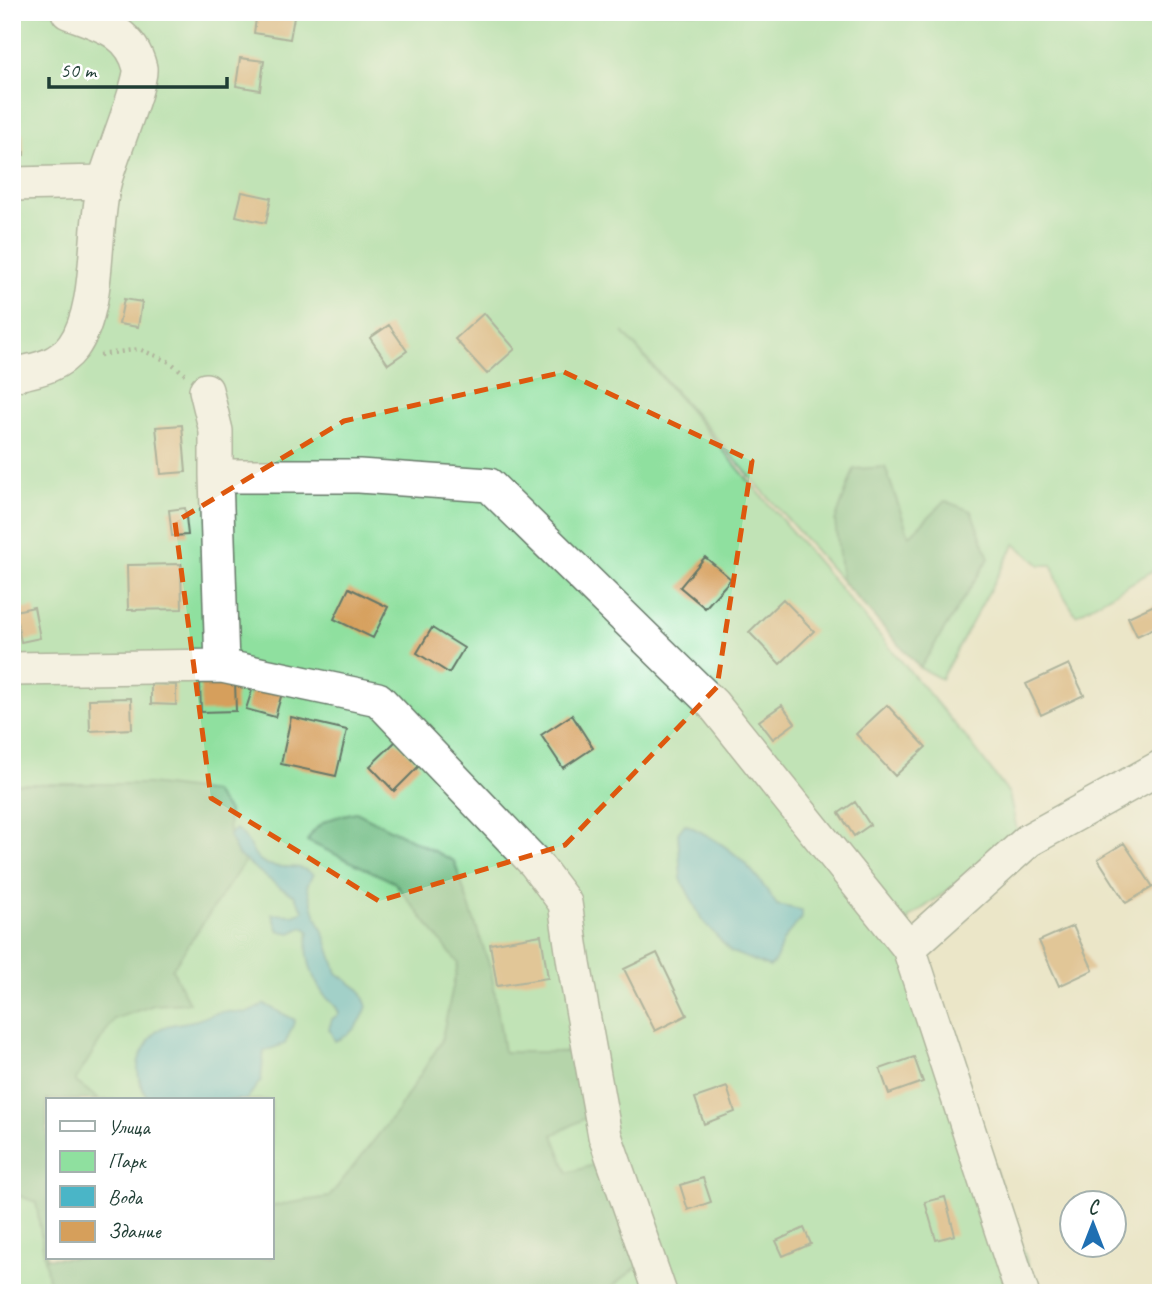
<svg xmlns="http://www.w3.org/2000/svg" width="1173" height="1305" font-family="Caveat,sans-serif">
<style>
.green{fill:#8fe09f;stroke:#578e6a;stroke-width:2;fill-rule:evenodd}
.forest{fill:#73be86;stroke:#497e5d;stroke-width:2}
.water{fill:#4ab5c7;stroke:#34797e;stroke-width:2}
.building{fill:#d69f5b}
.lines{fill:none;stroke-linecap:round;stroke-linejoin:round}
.minor-casing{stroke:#667868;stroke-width:36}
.path{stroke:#667868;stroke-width:4.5;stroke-dasharray:2 5;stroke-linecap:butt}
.minor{stroke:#fff;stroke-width:33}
.marked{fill:none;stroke:#de580e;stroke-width:5;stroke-dasharray:14 9;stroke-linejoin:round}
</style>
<rect width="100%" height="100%" fill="#fff"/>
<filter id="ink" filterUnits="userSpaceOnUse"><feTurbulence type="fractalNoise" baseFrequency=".0143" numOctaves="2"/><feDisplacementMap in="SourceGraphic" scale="14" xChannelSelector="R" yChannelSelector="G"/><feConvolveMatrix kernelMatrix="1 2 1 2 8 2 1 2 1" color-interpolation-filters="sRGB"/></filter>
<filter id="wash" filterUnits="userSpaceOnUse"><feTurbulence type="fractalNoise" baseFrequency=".00686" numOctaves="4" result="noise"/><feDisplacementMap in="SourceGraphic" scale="28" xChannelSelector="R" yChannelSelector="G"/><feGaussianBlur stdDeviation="1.57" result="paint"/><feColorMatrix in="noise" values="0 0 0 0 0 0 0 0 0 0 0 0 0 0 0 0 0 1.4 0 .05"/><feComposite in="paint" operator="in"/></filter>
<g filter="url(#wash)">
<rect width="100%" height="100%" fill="#ebe6c8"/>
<path class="green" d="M 12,12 L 1161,12 L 1161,566 L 1076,615 L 1061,591 L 1052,565 L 1040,565 L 1015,544 L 941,679 L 920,668 L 989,558 L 909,536 L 885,467 L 840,555 L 842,581 L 623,332 L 969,741 L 1009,794 L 1019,839 L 908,919 L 1038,1293 L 12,1293 ZM 47,1100 L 271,1100 L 271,1258 L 47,1258 Z"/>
<path class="forest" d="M 885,467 L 909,536 L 945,501 L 971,511 L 989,558 L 920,668 L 842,581 L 835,521 L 854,469 Z
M 14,784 L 149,784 L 213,792 L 228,811 L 229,836 L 238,855 L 245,861 L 172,969 L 189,1003 L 154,1005 L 114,1019 L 75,1081 L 100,1100 L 47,1100 L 47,1258 L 271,1258 L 271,1206 L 329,1197 L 398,1110 L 441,1042 L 458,963 L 394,882 L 307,841 C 318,820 334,817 356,812 L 454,861 L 491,970 L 504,1052 L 603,1052 L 605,1108 L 553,1135 L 568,1173 L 609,1160 L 650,1208 L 657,1251 L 604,1293 L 50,1293 L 36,1202 L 12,1193 Z"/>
<path class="water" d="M 685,824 C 731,846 749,862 777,905 L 802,910 L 802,918 C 795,926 788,932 783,941 C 777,952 780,957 770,967 L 731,952 L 702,920 L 681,879 L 678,833 Z
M 235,829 C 250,836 249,855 264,863 C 282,872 294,861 313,874 L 307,886 L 315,914 L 325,936 L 337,973 L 360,990 L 367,1006 C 361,1024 352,1034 335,1041 L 329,1029 L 332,1019 L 339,1014 C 337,1003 327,1001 322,992 C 310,974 304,951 309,931 L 303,927 L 291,933 L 279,931 L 272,914 L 293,915 L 304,911 L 294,895 L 279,887 L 238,855 L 229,836 Z
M 264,1004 L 295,1020 L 285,1044 L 264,1051 L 261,1080 L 246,1100 L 150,1100 C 140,1089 134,1068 141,1055 C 159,1019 164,1028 197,1020 C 206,1017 215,1012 223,1012 C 245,1010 243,1018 264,1004 Z"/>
<g id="blocks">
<path class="building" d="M 257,12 L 295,12 L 290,39 L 254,33 Z
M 240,58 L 264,61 L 260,90 L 236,86 Z
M 23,133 L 24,155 L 12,156 L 12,134 Z
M 242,192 L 271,198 L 266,223 L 236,216 Z
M 124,299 L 142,302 L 138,327 L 119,324 Z
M 484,313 L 515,349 L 487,374 L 455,339 Z
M 389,325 L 407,351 L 388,364 L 370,338 Z
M 182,425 L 186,472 L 161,474 L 156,427 Z
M 185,508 L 188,535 L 172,536 L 169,510 Z
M 705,557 L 731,579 L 705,608 L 680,587 Z
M 181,564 L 182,609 L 128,610 L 127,565 Z
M 349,588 L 388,607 L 373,638 L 334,619 Z
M 783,599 L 814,631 L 780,664 L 749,632 Z
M 1161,602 L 1161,625 L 1137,636 L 1128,617 Z
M 34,607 L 40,638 L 21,642 L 15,611 Z
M 432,628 L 464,648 L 449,673 L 417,653 Z
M 1069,664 L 1084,695 L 1041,715 L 1026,684 Z
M 255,681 L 283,690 L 275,717 L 246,709 Z
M 235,682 L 236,711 L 201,712 L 200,683 Z
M 151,684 L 176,685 L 176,705 L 151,704 Z
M 131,698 L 132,729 L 90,731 L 89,699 Z
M 782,705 L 795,723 L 773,739 L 759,721 Z
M 887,705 L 926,747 L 895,776 L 856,734 Z
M 572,715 L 593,748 L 563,768 L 541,735 Z
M 291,717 L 347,730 L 336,776 L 281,764 Z
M 396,741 L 420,765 L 394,791 L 370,766 Z
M 855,802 L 870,825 L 854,836 L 839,813 Z
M 1124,843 L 1153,887 L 1126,903 L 1098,859 Z
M 1073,926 L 1093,970 L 1059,986 L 1039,941 Z
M 541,935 L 548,978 L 497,986 L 490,944 Z
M 657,953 L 687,1015 L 655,1031 L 624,969 Z
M 914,1057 L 923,1082 L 889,1094 L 880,1069 Z
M 727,1087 L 735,1112 L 704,1124 L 695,1098 Z
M 703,1178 L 711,1202 L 688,1210 L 680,1185 Z
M 945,1197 L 955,1235 L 936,1240 L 925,1202 Z
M 804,1228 L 811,1244 L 783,1256 L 776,1241 Z"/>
</g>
</g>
<g filter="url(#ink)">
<use href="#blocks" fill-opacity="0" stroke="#667868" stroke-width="2"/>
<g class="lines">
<defs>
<path id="minor" d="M 12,184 L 104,182
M 12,375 C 35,370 58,367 73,347 C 102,307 92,228 105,180 C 110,161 143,79 140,68 C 131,31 100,24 68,12
M 206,390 L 216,431 L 216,476
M 222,666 L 216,476 L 359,476 L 489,485 L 713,704 L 909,948 L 1022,1293
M 12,669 L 222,666 L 378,699 L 535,863 L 565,903 L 574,964 L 605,1136 L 660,1293
M 909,948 L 1029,840 L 1161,767"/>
</defs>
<use href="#minor" class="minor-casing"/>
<path class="path" d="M 100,355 L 139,349 L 170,362 L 185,374"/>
<use href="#minor" class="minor"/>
</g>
</g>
<path d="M0 0H1173V1305H0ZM 564,372 L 752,461 L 717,687 L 565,845 L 379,901 L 211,798 L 175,522 L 344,421 Z" fill="#ebe6c8" fill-opacity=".55" fill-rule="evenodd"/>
<path class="marked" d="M 564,372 L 752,461 L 717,687 L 565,845 L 379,901 L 211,798 L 175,522 L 344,421 Z"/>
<rect width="1173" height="1305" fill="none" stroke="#fff" stroke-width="42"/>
<rect x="46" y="1098" width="228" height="161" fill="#ffffff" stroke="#a5b1ae" stroke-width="2"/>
<rect x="60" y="1121" width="35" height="10" fill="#ffffff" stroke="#a5b1ae" stroke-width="2"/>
<text x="108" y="1134" font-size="21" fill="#1f3d34">Улица</text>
<rect x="60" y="1151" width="35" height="21" fill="#8fe09f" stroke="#a5b1ae" stroke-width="2"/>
<text x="108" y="1168" font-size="21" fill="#1f3d34">Парк</text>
<rect x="60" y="1186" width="35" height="21" fill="#4ab5c7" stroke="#a5b1ae" stroke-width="2"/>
<text x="108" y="1204" font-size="21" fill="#1f3d34">Вода</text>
<rect x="60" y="1221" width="35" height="21" fill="#d69f5b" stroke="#a5b1ae" stroke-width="2"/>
<text x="108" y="1238" font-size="21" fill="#1f3d34">Здание</text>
<g transform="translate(1093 1224)"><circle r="33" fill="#ffffff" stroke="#a5b1ae" stroke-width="2"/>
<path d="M0-5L12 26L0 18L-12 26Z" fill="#1f6fb2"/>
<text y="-10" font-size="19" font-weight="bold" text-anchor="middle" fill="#1f3d34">С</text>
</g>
<path d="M49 77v10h178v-10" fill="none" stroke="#1f3d34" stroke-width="3.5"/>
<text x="60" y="77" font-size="21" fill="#1f3d34" stroke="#ffffff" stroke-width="5" paint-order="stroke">50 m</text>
</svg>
